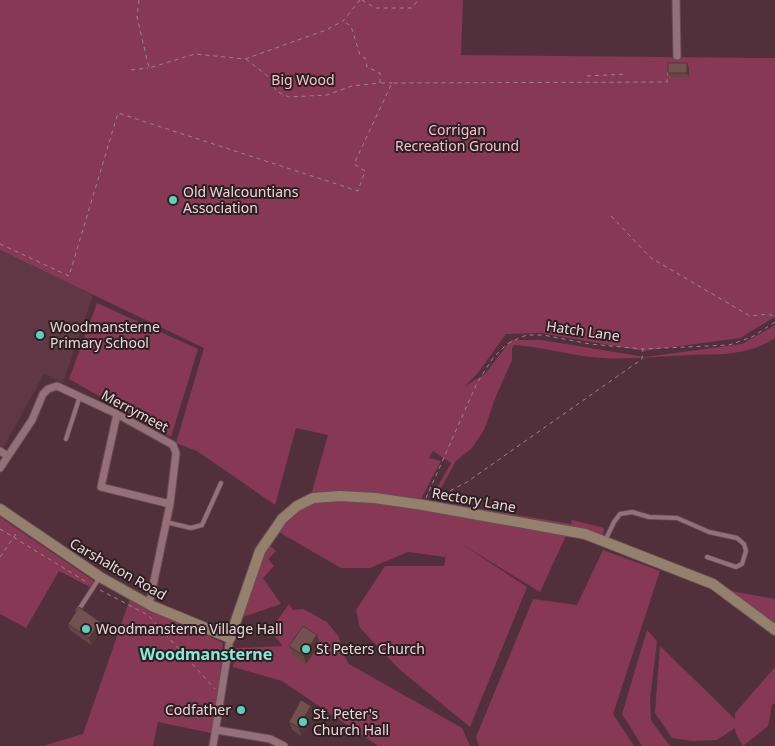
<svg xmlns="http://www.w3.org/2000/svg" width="775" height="746" font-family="'Noto Sans',sans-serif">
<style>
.built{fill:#603845}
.green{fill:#873855}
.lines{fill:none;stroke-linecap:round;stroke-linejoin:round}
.service-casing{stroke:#694d56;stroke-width:5.5}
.minor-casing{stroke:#694d56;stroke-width:9}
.secondary-casing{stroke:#694d56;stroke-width:12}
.path{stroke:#9e838b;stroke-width:1;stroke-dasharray:4 4;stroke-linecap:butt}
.service{stroke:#95707b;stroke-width:4}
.minor{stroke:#95707b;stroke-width:7}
.secondary{stroke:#94806d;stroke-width:10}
.wall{fill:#654545}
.shaded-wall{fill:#523838}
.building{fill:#755050;stroke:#523838}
.poi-dot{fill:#5dceb9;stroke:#2d1e22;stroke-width:2}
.labels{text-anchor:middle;stroke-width:4;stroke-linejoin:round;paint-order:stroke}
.park-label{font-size:14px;fill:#f4c2d0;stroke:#2d1e22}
.poi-label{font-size:14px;fill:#edd7dd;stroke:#2d1e22;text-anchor:start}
.street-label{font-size:14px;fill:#edd7dd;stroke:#2d1e22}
.quarter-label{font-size:16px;font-weight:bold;fill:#86ebd7;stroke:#2d1e22}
</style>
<rect width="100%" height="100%" fill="#51303b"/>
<path class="built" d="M 0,250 L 93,295 L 63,383 L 44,374 L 3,448 L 0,446 Z"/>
<path class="green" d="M 0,0 L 463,0 L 461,55 L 775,58 L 775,317 L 740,338 L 643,351 L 541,333 L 506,334 L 477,374 L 465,386 L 485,374 L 511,340 L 541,340 L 645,357 L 742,344 L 775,325 L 775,338 C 748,356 721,354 690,355 C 660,356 632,360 602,358 C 572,356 544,347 514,345 L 512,348 L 512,360 L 496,396 L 484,430 L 472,448 L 456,461 L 435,499 L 432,497 L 451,463 L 433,451 L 429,458 L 441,461 L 421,499 L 571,524 L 572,520 L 604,528 L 603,537 L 570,527 L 540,592 L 460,543 L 527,587 L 470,727 L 399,669 L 360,628 L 356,610 L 385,566 L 444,566 L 446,554 L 445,557 L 408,552 L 370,568 L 341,568 L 277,531 L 311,495 L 328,435 L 296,428 L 275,505 L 197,451 L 176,443 L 204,348 L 0,250 Z
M 97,303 L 198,349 L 171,437 L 69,379 Z
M 0,517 L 94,581 L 90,587 L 59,571 L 26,628 L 0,614 Z
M 268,544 L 276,551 L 268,559 L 274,566 L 263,578 L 281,604 L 243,617 Z
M 603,550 L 660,571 L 613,714 L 634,746 L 479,746 L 476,737 L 533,599 L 577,605 Z
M 726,590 L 775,599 L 775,626 Z
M 130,599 L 223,643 L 219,687 L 211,733 L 158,722 L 153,746 L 43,746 L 83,734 Z
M 289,604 L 293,610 L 303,609 L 327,622 L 339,637 L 343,654 L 349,664 L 462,728 L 470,746 L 378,746 L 282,681 L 233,667 L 236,648 L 283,646 L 272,633 L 271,629 Z
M 647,630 L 657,641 L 650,699 L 651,720 L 670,746 L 642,746 L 622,714 Z
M 660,646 L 735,719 L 735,713 L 775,667 L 775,703 L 772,705 L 768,726 L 743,746 L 736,734 L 735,728 L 717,740 L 692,741 L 672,738 L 655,713 Z"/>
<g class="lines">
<defs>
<path id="service" d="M 66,439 L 80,396
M 166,522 L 191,528 L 202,525 L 221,483
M 605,541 L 614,522 L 620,514 L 632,512 L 649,517 L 677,518 L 709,532 L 737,538 L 744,544 L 746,551 L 742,564 L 736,567 L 707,557
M 78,611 L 100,577"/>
<path id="minor" d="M 676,0 L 677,56
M 117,414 L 101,487 L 170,504
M 0,451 L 8,456
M 0,468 L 32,420 L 43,394 L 48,389 L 57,386 L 117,414 L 173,445 L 176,453 L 170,504 L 149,605
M 217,730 L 270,739 L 284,746
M 213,746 L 230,638"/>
<path id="secondary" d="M 0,509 L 100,577 L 152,606 L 230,638 L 260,551 L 282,519 L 297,506 L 313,498 L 340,496 L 375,498 L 423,505 L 585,534 L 713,584 L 775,630"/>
</defs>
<use href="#service" class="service-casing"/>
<use href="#minor" class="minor-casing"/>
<use href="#secondary" class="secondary-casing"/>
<path class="path" d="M 139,0 L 137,17 L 149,68 L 195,54 L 245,59 L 326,30 L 343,21 L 360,0
M 362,0 L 375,8 L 412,8 L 418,0
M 246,59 L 270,78 L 276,91 L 289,97 L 327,95 L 352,86 L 380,83 L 380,73 L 367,67 L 366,59 L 360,55 L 351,26 L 343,21
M 131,70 L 148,68
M 587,76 L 627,74
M 381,83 L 392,83
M 611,216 L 651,258 L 750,316 L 769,314 L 775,317
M 0,244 L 69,276 L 118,113 L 358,191 L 365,171 L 354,164 L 392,83 L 667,82 L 669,62 L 671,61
M 426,498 L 477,383 L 493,358 L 507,344 L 519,338 L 527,335 L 543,335 L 590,344 L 643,349 L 729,345 L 752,337 L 775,322
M 436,498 L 467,482 L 642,359 L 643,349
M 0,529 L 88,583
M 0,557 L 18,531
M 100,590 L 148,615 L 215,689"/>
<use href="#service" class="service"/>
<use href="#minor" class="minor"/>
<use href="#secondary" class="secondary"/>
</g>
<path class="wall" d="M 689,68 L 689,77 L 670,77 L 668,73 Z
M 68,624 L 103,628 L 91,645 L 70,630 Z
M 317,635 L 320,644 L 306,664 L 292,655 L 289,646 Z
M 311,706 L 314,714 L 301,736 L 292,730 L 289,722 Z"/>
<path class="shaded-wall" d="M 687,63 L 689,68 L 689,77 L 687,73 Z
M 100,622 L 103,628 L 91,645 L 89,638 Z
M 317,635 L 320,644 L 306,664 L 303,655 Z
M 311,706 L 314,714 L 301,736 L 298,727 Z"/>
<path class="building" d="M 668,63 L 687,63 L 687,73 L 668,73 Z
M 79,607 L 100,622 L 89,638 L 68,624 Z
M 303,626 L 317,635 L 303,655 L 289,646 Z
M 301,700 L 311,706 L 298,727 L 289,722 Z"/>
<g class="poi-dot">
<circle cx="173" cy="200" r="5"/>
<circle cx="40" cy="335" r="5"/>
<circle cx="86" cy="629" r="5"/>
<circle cx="306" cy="649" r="5"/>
<circle cx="241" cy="710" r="5"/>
<circle cx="303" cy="722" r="5"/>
</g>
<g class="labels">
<g class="park-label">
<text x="303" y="85">Big Wood</text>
<text x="457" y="135">Corrigan<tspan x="457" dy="16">Recreation Ground</tspan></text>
</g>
<g class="poi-label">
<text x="183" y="197">Old Walcountians<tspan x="183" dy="16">Association</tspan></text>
<text x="50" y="332">Woodmansterne<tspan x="50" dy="16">Primary School</tspan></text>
<text x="96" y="634">Woodmansterne Village Hall</text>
<text x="316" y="654">St Peters Church</text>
<text x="231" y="715" text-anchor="end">Codfather</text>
<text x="313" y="719">St. Peter's<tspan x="313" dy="16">Church Hall</tspan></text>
</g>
<g class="street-label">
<text transform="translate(583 331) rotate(8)" y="5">Hatch Lane</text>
<text transform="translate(135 411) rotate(28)" y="5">Merrymeet</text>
<text transform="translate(474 500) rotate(10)" y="5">Rectory Lane</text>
<text transform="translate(118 569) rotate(30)" y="5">Carshalton Road</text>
</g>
<g class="quarter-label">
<text x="206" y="660">Woodmansterne</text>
</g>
</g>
</svg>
